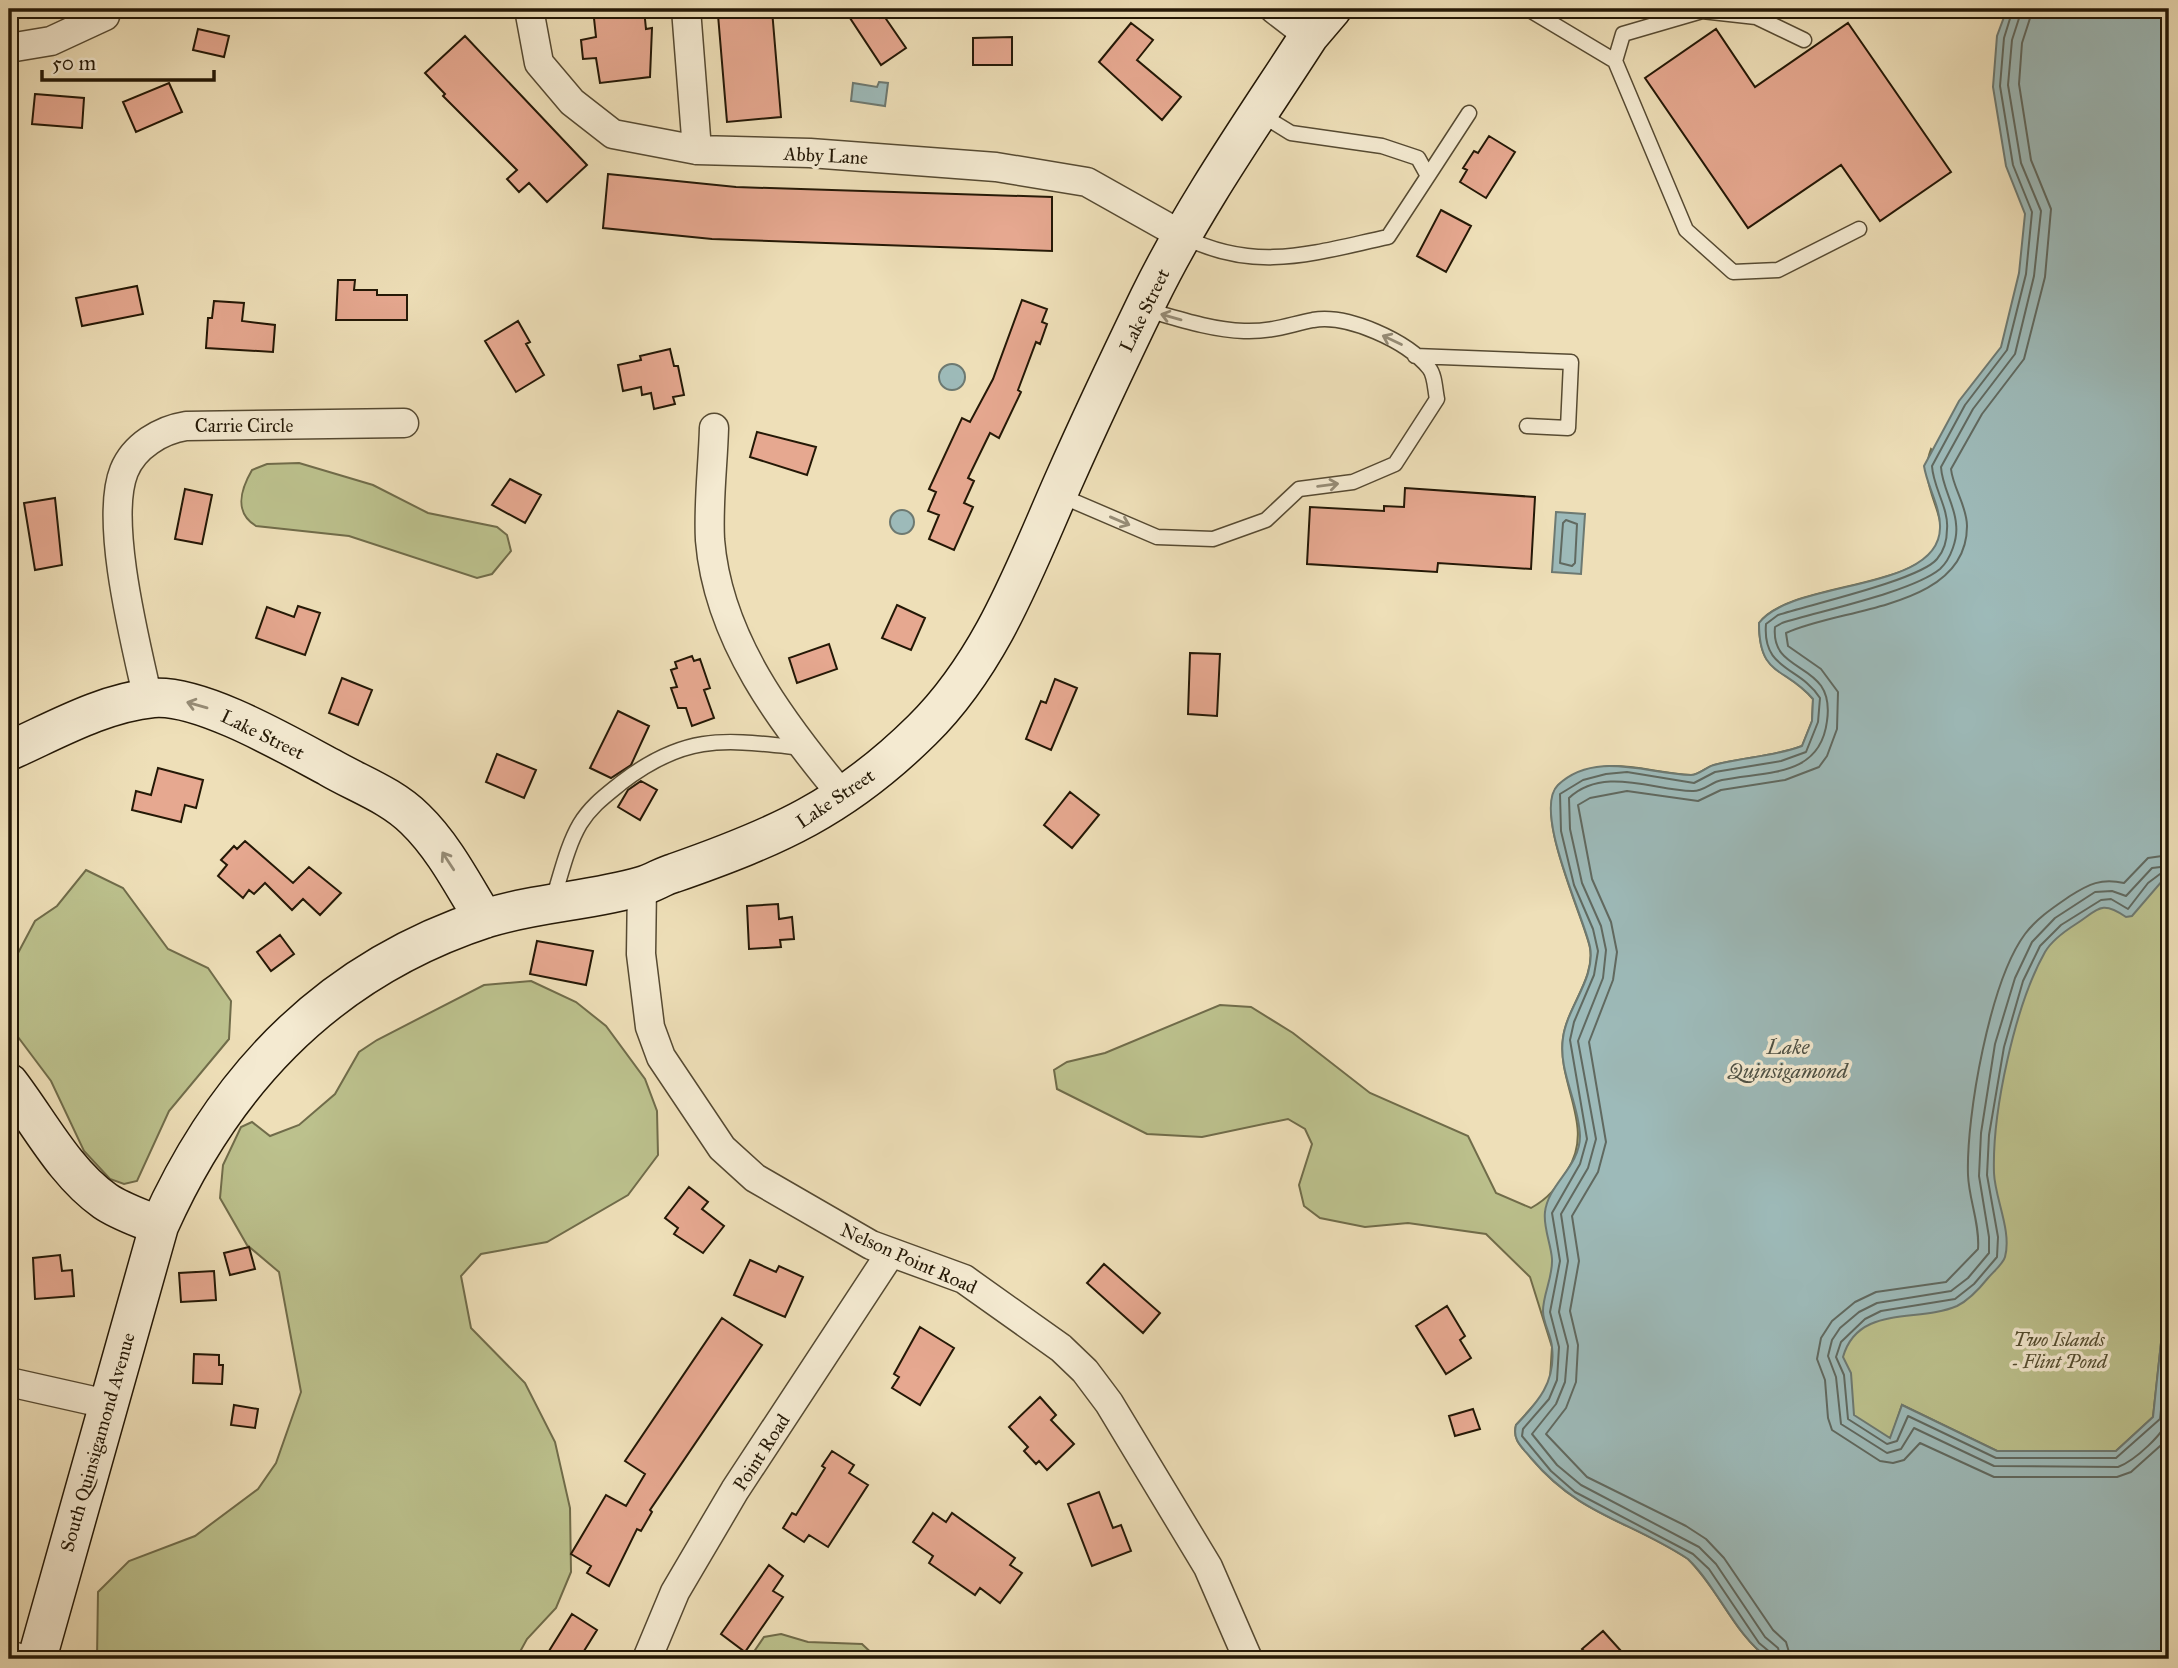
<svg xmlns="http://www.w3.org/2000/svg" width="2178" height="1668" font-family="'IM FELL Great Primer',serif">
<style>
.green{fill:#bcc18d;stroke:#706c4a;stroke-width:2}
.water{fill:#9dbab9;stroke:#6d7971;stroke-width:2}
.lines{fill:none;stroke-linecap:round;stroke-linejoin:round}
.shore{stroke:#606960;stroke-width:2}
.building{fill:#e6a890;stroke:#241806;stroke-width:2}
.lane-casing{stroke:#564a32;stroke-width:17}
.street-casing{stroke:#564a32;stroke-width:31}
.secondary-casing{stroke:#241806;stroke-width:41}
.lane{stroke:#f4ead1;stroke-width:14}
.street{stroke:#f4ead1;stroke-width:28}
.secondary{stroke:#f4ead1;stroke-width:38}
.oneway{stroke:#968c76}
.labels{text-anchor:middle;stroke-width:7;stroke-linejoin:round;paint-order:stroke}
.street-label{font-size:19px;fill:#241806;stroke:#f4ead1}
.park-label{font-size:19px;font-style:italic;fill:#524b2e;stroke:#f4ead1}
.water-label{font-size:21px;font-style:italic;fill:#4e5145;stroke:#f4ead1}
</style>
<rect width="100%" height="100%" fill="#eedfb8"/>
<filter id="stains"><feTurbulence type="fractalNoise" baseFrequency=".00286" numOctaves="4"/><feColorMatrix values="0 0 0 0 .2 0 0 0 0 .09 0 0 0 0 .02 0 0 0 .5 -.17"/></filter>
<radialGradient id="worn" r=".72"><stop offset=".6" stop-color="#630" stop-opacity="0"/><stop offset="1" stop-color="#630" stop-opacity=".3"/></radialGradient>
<path class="green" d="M 1931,449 L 2169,652 L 2169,1302 L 2165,1306 L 2153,1417 L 2116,1451 L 1997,1451 L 1902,1405 L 1891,1438 L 1769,1659 C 1734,1634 1719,1589 1688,1559 C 1629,1520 1580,1516 1531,1458 C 1522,1447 1512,1440 1516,1425 L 1543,1395 L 1550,1379 L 1552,1347 L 1530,1277 L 1486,1234 L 1408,1223 L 1365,1227 L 1320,1218 L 1304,1206 L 1299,1185 L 1312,1144 L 1305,1129 L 1288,1119 L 1202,1137 L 1147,1134 L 1057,1089 L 1054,1070 L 1067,1062 L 1105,1053 L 1220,1005 L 1251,1007 L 1293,1033 L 1370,1093 L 1468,1136 L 1496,1193 L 1531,1208 C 1549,1198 1556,1188 1567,1171 C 1596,1127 1557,1085 1563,1038 C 1567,1007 1595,979 1590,948 C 1584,917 1528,804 1562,782 C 1609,752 1643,773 1691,775 C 1699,775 1706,767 1714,765 C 1744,757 1773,757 1802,746 L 1812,721 L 1813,699 C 1785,666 1759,677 1759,623 C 1790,582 1918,590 1938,543 C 1950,513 1916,488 1931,449 Z
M 299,463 L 373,485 L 428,513 L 497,527 L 507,535 L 511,551 L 492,574 L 477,578 L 349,536 L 256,526 C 233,512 241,489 252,470 L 267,464 Z
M 86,870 L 123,888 L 168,949 L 208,968 L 231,1001 L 229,1039 L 169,1111 L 137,1181 L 124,1184 L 110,1179 L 84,1151 L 51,1081 L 9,1025 L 9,970 L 35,921 L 57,906 Z
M 531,981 L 576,1002 L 606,1026 L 645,1079 L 657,1111 L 658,1155 L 628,1195 L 547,1242 L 481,1254 L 461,1276 L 471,1328 L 525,1383 L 555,1442 L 570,1508 L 571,1572 L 556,1608 L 527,1639 L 516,1659 L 97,1659 L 98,1592 L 129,1561 L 195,1536 L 258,1489 L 276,1463 L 301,1392 L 279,1272 L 247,1245 L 220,1198 L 223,1165 L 241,1127 L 252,1122 L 270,1136 L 299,1125 L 335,1094 L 359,1052 L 377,1040 L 484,985 Z
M 781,1634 L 808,1642 L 862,1644 L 878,1659 L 749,1659 L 764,1637 Z"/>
<path class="water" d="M 2007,9 L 2169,9 L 2169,882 L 2162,881 L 2132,916 L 2126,917 C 2101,900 2099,909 2076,924 C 2065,931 2052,940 2045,952 C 2015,1005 1992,1112 1994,1173 C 1995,1199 2012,1231 2005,1257 C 2003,1264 1993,1272 1988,1278 C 1980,1288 1969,1300 1957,1306 C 1918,1323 1858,1304 1843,1357 L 1851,1373 L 1854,1415 L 1890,1438 L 1902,1405 L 1997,1451 L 2116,1451 L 2153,1417 L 2165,1305 L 2169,1302 L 2169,1659 L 1769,1659 C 1734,1634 1719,1589 1688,1559 C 1629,1520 1580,1516 1531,1458 C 1522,1447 1512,1440 1516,1425 C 1538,1402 1556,1382 1552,1347 C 1551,1335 1543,1323 1543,1311 C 1543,1294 1553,1277 1552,1259 C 1551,1244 1543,1227 1545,1212 C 1548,1184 1580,1167 1580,1136 C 1579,1103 1558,1071 1563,1038 C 1567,1007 1596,978 1590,947 C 1584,917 1532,810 1558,785 C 1595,750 1648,774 1691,775 C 1699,775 1706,767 1714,765 C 1744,757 1773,757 1802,746 L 1812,721 L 1813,699 C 1785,666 1759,678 1759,623 C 1792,579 1939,593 1940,528 C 1941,508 1927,486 1924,466 L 1959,401 L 2001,347 L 2019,273 L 2025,214 L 2006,166 L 1993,87 L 1997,36 Z
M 879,82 L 888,83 L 885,106 L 851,101 L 853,83 L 877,87 Z
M939 377a13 13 0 1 1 26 0a13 13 0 1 1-26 0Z
M890 522a12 12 0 1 1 24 0a12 12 0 1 1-24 0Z
M 1556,512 L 1585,514 L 1581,574 L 1552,572 Z"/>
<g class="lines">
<path class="shore" d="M 1566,520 L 1577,524 L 1575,563 L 1572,566 L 1560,563 L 1563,523 Z
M 2169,855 L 2148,858 L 2124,883 C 2101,878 2089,884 2070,896 C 2054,907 2037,918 2025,934 C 1990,981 1966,1116 1968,1175 C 1969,1200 1980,1224 1978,1249 L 1946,1282 L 1876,1292 L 1855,1302 L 1832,1321 L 1821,1338 L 1817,1359 L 1825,1380 L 1828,1418 L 1832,1430 L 1880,1461 L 1893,1463 L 1904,1460 L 1920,1443 L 1994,1477 L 2117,1477 L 2131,1472 L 2169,1438
M 2169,866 L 2152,868 L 2126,896 L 2112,891 L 2095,892 L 2055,918 L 2032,942 L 2015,978 L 1995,1044 L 1981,1133 L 1979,1176 L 1989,1237 L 1989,1253 L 1968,1278 L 1951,1291 L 1877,1303 L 1859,1312 L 1840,1328 L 1832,1340 L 1828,1356 L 1836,1377 L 1841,1424 L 1887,1453 L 1901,1449 L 1914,1428 L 1994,1466 L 2118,1467 C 2134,1461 2166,1433 2169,1416
M 2169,875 L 2160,874 L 2148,883 L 2128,909 L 2111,899 L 2101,900 L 2061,925 L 2040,946 L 2023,981 L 2004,1047 L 1989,1135 L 1987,1175 L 1998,1237 L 1997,1257 L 1974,1284 L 1955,1299 L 1881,1311 L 1865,1319 L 1841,1342 L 1836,1357 L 1844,1375 L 1848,1419 L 1887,1444 L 1897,1441 L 1908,1416 L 1996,1458 L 2116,1458 L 2160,1419 L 2169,1333
M 1772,1659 L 1771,1653 L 1759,1643 L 1709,1569 L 1693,1554 L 1575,1492 L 1551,1471 L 1522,1436 L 1523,1429 L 1549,1399 L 1557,1380 L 1559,1347 L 1550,1312 L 1560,1261 L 1552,1213 L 1580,1164 L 1587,1139 L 1570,1040 L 1574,1022 L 1594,975 L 1598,951 L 1593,929 L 1574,885 L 1561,831 L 1560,794 L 1583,780 L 1606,774 L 1627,772 L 1694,783 L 1715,772 L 1781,761 L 1806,752 L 1818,722 L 1820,698 C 1800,666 1762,671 1766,624 L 1778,615 C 1808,605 1920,580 1937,559 C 1944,551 1947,540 1947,529 C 1949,509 1933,487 1932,466 L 1965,405 L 2007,350 L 2026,274 L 2032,212 L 2013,165 L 2000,86 L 2004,38 L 2013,9
M 1781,1659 L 1778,1648 L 1765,1637 L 1716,1564 L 1699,1547 L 1581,1485 L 1557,1465 L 1532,1434 L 1556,1404 L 1565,1382 L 1568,1346 L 1559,1312 L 1568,1261 L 1561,1214 L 1588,1168 L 1596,1139 L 1578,1041 L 1603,978 L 1606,950 L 1601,926 L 1582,883 L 1570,829 L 1569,798 C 1603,766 1653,790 1692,791 C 1703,792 1711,782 1722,780 C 1766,771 1820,778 1827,721 C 1836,659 1770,677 1775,627 L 1782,623 C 1820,611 1912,592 1940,569 C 1951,559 1958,538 1956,524 C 1955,505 1942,487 1941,467 L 1973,409 L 2015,354 L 2034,276 L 2041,211 L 2021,163 L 2008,85 L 2012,40 L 2022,9
M 1791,1659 L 1786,1642 L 1773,1630 L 1724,1558 L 1706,1539 L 1686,1526 L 1587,1477 L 1546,1434 L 1566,1408 L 1576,1382 L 1578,1345 L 1570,1311 L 1579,1261 L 1572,1216 L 1598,1172 L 1606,1142 L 1589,1042 L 1613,980 L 1617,952 L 1611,922 L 1592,879 L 1578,805 L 1590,798 L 1627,791 L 1698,801 L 1721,790 L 1785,780 L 1819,767 L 1827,756 L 1837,729 L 1838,692 L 1821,669 L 1788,646 L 1786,633 C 1842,607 1967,609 1967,526 C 1967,506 1953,488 1951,469 L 1982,414 L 2024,359 L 2045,277 L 2051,209 L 2031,160 L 2019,84 L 2022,43 L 2033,9"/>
</g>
<path class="building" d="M 593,9 L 644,9 L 646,29 L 652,28 L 650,77 L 600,83 L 596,58 L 583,59 L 581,40 L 596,37 Z
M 858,9 L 873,9 L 880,18 L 884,16 L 906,48 L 881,65 L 848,15 Z
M 772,10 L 781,117 L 727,122 L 718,15 Z
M 1131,23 L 1153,40 L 1137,60 L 1181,97 L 1162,120 L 1099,62 Z
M 1848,23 L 1951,172 L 1880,221 L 1841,165 L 1748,228 L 1645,78 L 1716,29 L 1755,87 Z
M 198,29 L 229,36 L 224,57 L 193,50 Z
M 465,36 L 587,165 L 547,202 L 529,183 L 519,192 L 507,179 L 517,170 L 443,96 L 445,94 L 425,73 Z
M 1012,37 L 1012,65 L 973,65 L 973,38 Z
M 169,83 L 182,112 L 136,132 L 123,102 Z
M 35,94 L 84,98 L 82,128 L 32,124 Z
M 1489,136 L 1515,152 L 1486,198 L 1460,182 L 1467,170 L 1463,168 L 1474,151 L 1478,153 Z
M 608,174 L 736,187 L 1052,197 L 1052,251 L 712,239 L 603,228 Z
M 1441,210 L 1471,226 L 1446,272 L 1417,256 Z
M 338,280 L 355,280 L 354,290 L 377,290 L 377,295 L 407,295 L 407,320 L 336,320 Z
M 137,286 L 143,314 L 82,326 L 76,298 Z
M 1022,300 L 1047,309 L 1042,322 L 1047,324 L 1040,344 L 1036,342 L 1018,390 L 1021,392 L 999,438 L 990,433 L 968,478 L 974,481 L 964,503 L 973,507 L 954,550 L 929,539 L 939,515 L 928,511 L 936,492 L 929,489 L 962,418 L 970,422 L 993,379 Z
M 214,301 L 244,303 L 242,321 L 275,325 L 273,352 L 206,348 L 208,318 L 212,318 Z
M 518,321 L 530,342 L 526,344 L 544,375 L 516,392 L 485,341 Z
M 670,349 L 674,366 L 678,366 L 684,395 L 673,397 L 675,404 L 654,409 L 651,393 L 642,395 L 641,387 L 623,391 L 618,365 L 641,360 L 640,356 Z
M 757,432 L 816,447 L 807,475 L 750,457 Z
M 510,479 L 541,495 L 525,523 L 492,505 Z
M 1405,488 L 1535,497 L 1531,569 L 1438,563 L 1437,572 L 1307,564 L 1310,507 L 1384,511 L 1384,506 L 1404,507 Z
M 185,489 L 212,495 L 202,544 L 175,539 Z
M 55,498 L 62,565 L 35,570 L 24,503 Z
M 897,605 L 925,618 L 911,650 L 882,638 Z
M 298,606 L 320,613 L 305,655 L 256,638 L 267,607 L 294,617 Z
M 829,644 L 837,669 L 797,683 L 789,658 Z
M 1190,653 L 1220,654 L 1217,716 L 1188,714 Z
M 692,656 L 694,661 L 700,659 L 710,688 L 704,690 L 714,718 L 692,726 L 686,708 L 678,708 L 671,688 L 677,687 L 671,670 L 677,668 L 675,662 Z
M 342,678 L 372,690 L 358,725 L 329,713 Z
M 1055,679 L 1077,688 L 1051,750 L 1026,739 L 1041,701 L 1046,703 Z
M 618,711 L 649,726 L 631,765 L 611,778 L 590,768 Z
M 497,754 L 536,770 L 524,798 L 486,782 Z
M 158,768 L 203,780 L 196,808 L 185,805 L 181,822 L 132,810 L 136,791 L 151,795 Z
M 641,781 L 657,790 L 640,820 L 618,807 L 628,790 Z
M 1070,792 L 1099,815 L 1072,848 L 1044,825 Z
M 245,841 L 293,883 L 309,867 L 341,893 L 320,915 L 303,899 L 292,910 L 265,883 L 254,894 L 249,890 L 243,898 L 218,876 L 227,865 L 221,860 L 234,846 L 237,849 Z
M 778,904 L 779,919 L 792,917 L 794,939 L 780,940 L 781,947 L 749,949 L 747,906 Z
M 280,935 L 294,954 L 271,971 L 257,952 Z
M 537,941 L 593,951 L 586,985 L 530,974 Z
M 689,1187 L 708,1202 L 702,1209 L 724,1226 L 703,1253 L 674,1234 L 678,1228 L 665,1218 Z
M 249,1247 L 255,1269 L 230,1275 L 224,1253 Z
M 60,1255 L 62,1271 L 72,1270 L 74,1296 L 35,1299 L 33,1258 Z
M 750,1260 L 776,1272 L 779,1266 L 803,1277 L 785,1317 L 734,1295 Z
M 1104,1264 L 1160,1313 L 1143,1333 L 1087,1283 Z
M 214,1271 L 216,1300 L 181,1302 L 179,1273 Z
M 1447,1306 L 1465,1336 L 1460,1340 L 1471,1358 L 1446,1374 L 1416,1326 Z
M 722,1318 L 762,1345 L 650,1510 L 652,1512 L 641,1531 L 637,1529 L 609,1586 L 587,1573 L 591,1566 L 571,1554 L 606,1495 L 626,1506 L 645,1474 L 625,1461 Z
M 920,1327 L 954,1348 L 920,1405 L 892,1388 L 899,1377 L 894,1374 Z
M 194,1354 L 219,1355 L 219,1365 L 223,1365 L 222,1384 L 193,1383 Z
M 1040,1397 L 1056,1415 L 1051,1420 L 1074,1444 L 1047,1470 L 1039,1461 L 1036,1464 L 1024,1451 L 1028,1447 L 1009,1427 Z
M 234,1405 L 258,1409 L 255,1428 L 231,1425 Z
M 1473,1409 L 1480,1429 L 1455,1436 L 1449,1416 Z
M 832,1451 L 854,1465 L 849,1473 L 868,1485 L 828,1547 L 809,1535 L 804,1542 L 783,1528 L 792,1513 L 796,1515 L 825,1468 L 822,1466 Z
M 1099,1492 L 1113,1528 L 1121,1525 L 1131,1551 L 1092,1566 L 1068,1504 Z
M 933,1513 L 946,1522 L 952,1513 L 1015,1558 L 1010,1565 L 1022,1573 L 1000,1603 L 980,1588 L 975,1595 L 929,1563 L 933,1556 L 913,1542 Z
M 769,1565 L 783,1576 L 773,1591 L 783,1597 L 745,1652 L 721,1634 Z
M 572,1614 L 597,1630 L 579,1659 L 544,1659 Z
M 1603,1631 L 1621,1651 L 1612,1659 L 1592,1659 L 1582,1649 Z"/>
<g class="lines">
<defs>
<path id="lane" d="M 1528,9 L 1615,61 L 1686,230 L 1733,272 L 1778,270 L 1859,229
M 1615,61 L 1623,34 L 1702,11 L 1756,17 L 1804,40
M 1428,176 L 1469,113
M 1184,237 C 1257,273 1313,253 1388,237 L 1428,176 L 1418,158 L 1382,146 L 1291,133 L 1260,114
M 1415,356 L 1571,362 L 1568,428 L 1527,426
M 1059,495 L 1157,537 L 1213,539 L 1266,520 L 1299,489 L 1353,482 L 1395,464 L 1437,399 C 1435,390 1435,375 1429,368 C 1407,341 1348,314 1313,320 C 1288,325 1272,332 1244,331 C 1211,330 1176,318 1144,309
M 553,899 C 561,875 567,846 580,824 C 591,806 605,796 621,783 C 687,732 726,740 803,748"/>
<path id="street" d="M 529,9 L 539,63 L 572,102 L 613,134 L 697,150 L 810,153 L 996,167 L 1087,182 L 1183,236
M 686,9 L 697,150
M 1274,9 L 1309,36
M 9,48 L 51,41 L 105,16
M 714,428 C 713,464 708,503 710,540 C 718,639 782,723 843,796
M 148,699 C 136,645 104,521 124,471 C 134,446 161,430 186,426 L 404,423
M 642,886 L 641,954 L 650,1027 L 661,1057 L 722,1148 L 755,1178 L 871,1245 L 964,1279 L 1061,1348 L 1085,1371 L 1109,1403 L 1208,1567 L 1248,1659
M 9,1382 L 107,1404
M 9,1655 L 22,1659
M 647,1659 L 675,1592 L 735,1490 L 890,1254"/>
<path id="secondary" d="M 9,751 C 54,731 102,703 153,698 C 200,694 286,744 329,767 C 358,784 391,795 415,819 C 444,847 463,885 484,919
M 9,1083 C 39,1122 64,1172 105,1201 C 121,1212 141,1218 159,1226 L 37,1659
M 159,1226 C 225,1078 330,969 487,918 C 538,902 591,901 642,886 C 653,883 663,876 674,873 C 777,837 843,808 922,730 C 992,661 1025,568 1064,480 C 1091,419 1120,358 1149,298 C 1194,206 1254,121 1309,36 L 1332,9"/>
</defs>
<use href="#lane" class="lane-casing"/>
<use href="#street" class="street-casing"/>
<use href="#secondary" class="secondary-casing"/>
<use href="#lane" class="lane"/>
<use href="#street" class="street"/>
<use href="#secondary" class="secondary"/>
</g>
<defs><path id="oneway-shaft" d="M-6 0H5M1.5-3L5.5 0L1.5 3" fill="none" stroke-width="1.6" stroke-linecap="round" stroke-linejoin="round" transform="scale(1.75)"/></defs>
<g class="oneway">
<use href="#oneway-shaft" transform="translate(1171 317) rotate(-164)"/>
<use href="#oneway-shaft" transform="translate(1392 340) rotate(-155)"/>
<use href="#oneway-shaft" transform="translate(1328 485) rotate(-7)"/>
<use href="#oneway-shaft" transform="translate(1120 521) rotate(23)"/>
<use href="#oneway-shaft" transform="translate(197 705) rotate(-164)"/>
<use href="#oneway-shaft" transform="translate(448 861) rotate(-123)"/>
</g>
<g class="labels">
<g class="street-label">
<text transform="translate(826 155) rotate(3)" y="7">Abby Lane</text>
<text transform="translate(1144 310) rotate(-64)" y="7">Lake Street</text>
<text x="244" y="432">Carrie Circle</text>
<text transform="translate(263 734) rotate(26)" y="7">Lake Street</text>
<text transform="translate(835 798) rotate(-34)" y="7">Lake Street</text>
<text transform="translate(909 1258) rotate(24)" y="7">Nelson Point Road</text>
<text transform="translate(97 1442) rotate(-74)" y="7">South Quinsigamond Avenue</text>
<text transform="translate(761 1452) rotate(-57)" y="7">Point Road</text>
</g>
<g class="park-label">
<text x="2059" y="1346">Two Islands<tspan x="2059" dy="22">- Flint Pond</tspan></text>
</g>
<g class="water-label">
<text x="1788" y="1054">Lake<tspan x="1788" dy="24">Quinsigamond</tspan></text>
</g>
</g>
<rect width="2178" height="1668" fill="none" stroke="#eedfb8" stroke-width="35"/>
<rect x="10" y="10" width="2157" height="1647" fill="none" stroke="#241806" stroke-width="3.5"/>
<rect x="18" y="18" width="2143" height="1633" fill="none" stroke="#241806" stroke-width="2"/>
<path d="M42 70v10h172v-10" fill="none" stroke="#241806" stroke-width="3.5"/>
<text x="52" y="70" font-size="21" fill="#241806" stroke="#f4ead1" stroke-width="5" paint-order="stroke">50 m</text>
<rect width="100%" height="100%" filter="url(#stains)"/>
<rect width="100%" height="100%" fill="url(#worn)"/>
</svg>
